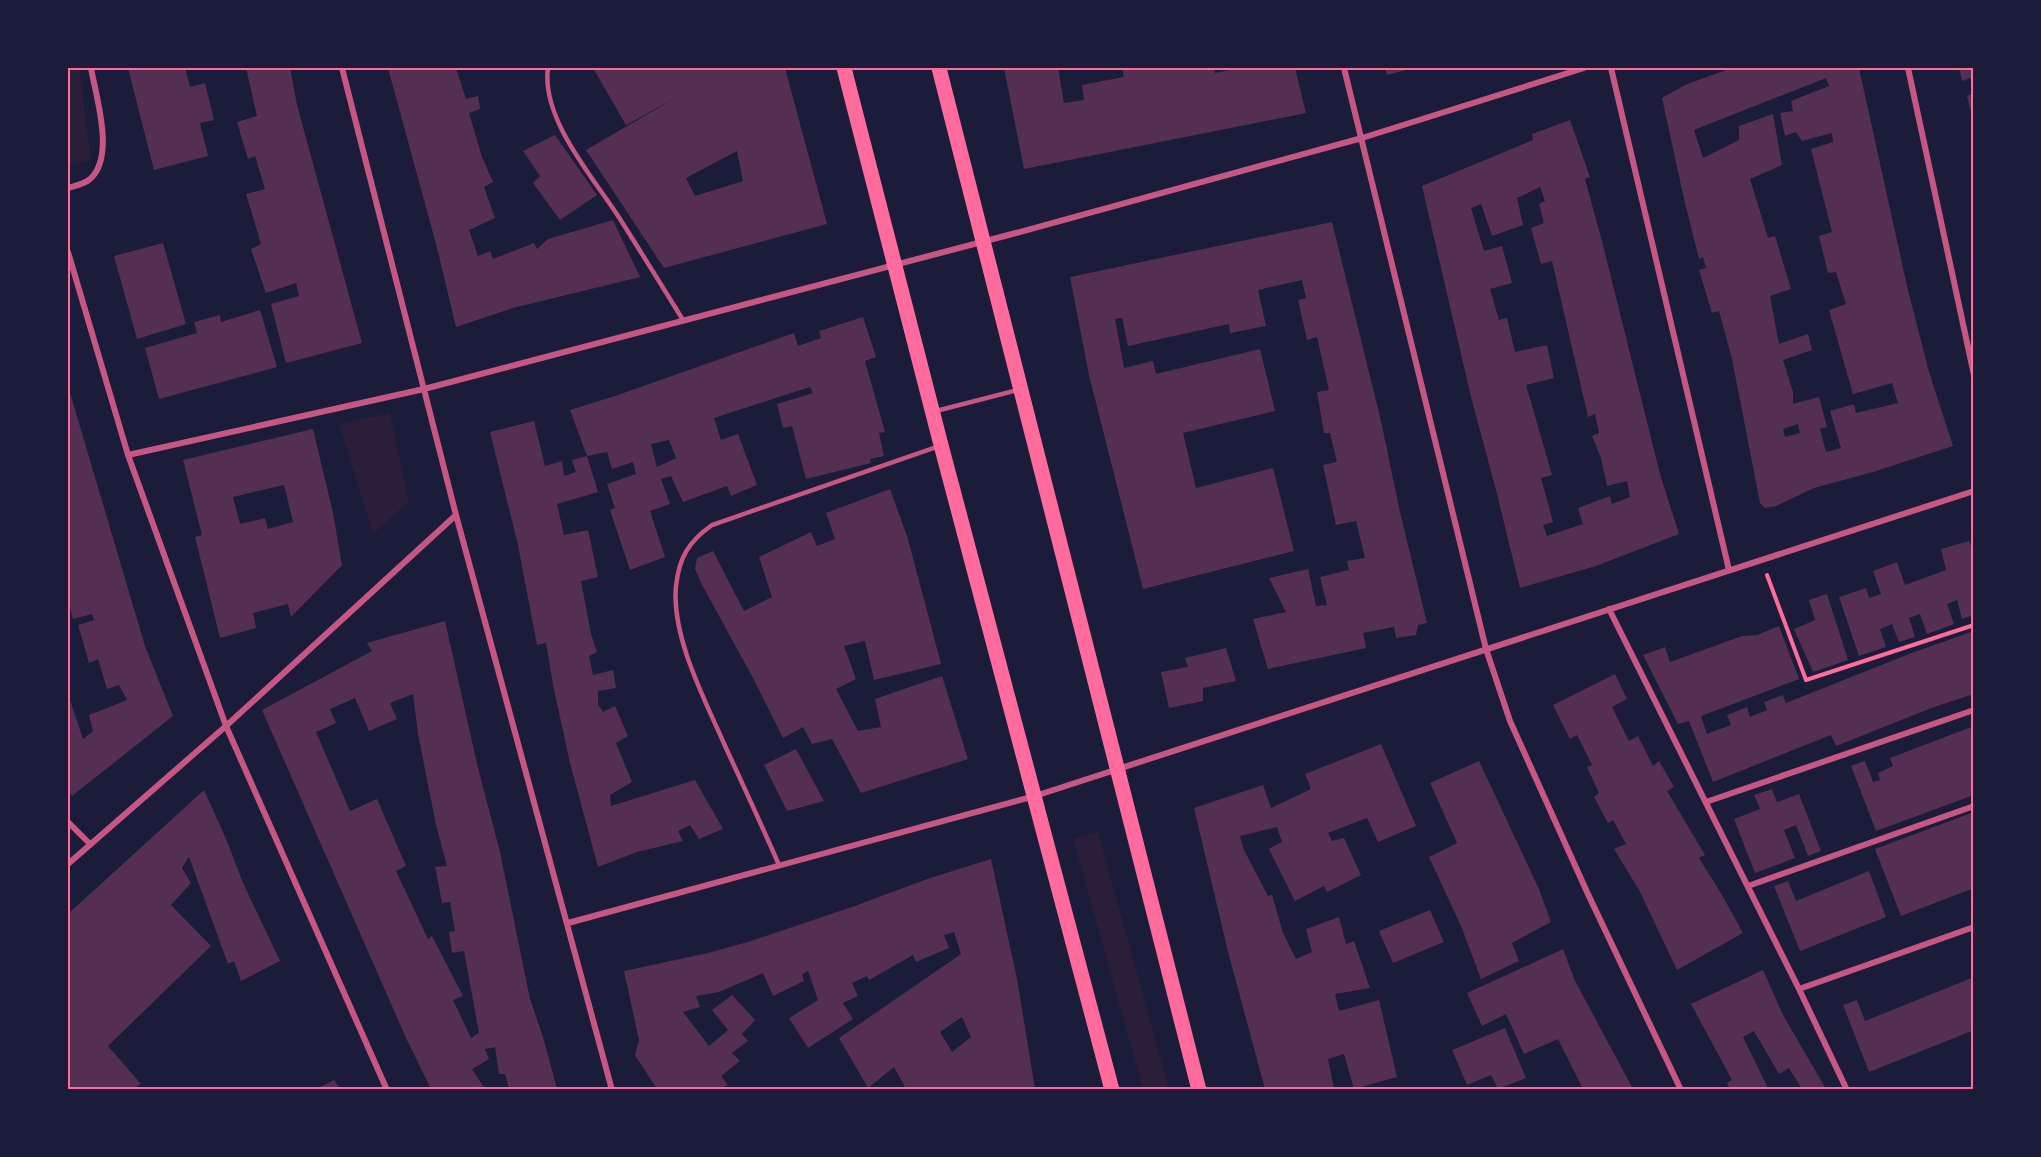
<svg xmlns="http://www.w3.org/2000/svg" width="2041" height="1157" font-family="'Fira Sans',sans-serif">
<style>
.green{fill:#2a1e3b}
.building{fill:#542f53;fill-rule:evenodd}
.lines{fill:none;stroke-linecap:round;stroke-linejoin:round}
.path{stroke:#ff6b9d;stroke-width:4}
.service{stroke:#c65784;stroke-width:4.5}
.minor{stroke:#c65784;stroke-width:6}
.primary{stroke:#ff6b9d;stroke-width:15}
.neatline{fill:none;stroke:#ff6b9d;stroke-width:2}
</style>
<rect width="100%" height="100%" fill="#1b1b3a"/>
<path class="green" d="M 68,68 L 79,68 L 91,160 L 68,166 Z
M 390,413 L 409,501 L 373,534 L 339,424 Z
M 1098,832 L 1169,1089 L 1143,1089 L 1073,839 Z"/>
<path class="building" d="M 128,68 L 185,68 L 190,87 L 205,83 L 214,120 L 200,123 L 208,156 L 154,170 Z
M 246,68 L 290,68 L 297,105 L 362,343 L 286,363 L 271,304 L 299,296 L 296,283 L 266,293 L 251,249 L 261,244 L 246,194 L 265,189 L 255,156 L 248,159 L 237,122 L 257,116 Z
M 388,68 L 456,68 L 466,99 L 478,96 L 480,109 L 469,113 L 482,157 L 493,182 L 484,187 L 495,218 L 469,230 L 478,256 L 490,251 L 493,259 L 534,243 L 537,249 L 548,239 L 613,220 L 640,277 L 513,308 L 456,327 L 436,244 Z
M 593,68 L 785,68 L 827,224 L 664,268 L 586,150 L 677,97 L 626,125 ZM 737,151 L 743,181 L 695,196 L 686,178 Z
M 1004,68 L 1058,68 L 1064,103 L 1084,100 L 1082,85 L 1124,77 L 1122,68 L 1214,68 L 1215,73 L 1240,68 L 1295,68 L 1306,113 L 1024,169 Z
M 1385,68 L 1413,68 L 1387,75 Z
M 1732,68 L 1859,68 L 1907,286 L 1929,372 L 1953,446 L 1873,472 L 1814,488 L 1776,506 L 1765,508 L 1760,503 L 1732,359 L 1719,311 L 1712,313 L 1699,270 L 1706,268 L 1703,257 L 1699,259 L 1684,199 L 1662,98 L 1687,84 ZM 1826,78 L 1829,86 L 1791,101 L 1793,111 L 1780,113 L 1785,136 L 1796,132 L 1802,141 L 1832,133 L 1833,142 L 1811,149 L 1832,232 L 1819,236 L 1828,273 L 1836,272 L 1846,304 L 1829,310 L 1853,394 L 1892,383 L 1898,403 L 1856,413 L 1854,404 L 1830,411 L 1841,448 L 1826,452 L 1820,429 L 1827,427 L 1819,397 L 1793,404 L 1793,392 L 1783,360 L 1812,350 L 1808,334 L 1779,344 L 1770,296 L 1791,289 L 1775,236 L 1768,238 L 1750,179 L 1782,165 L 1773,114 L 1739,126 L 1739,140 L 1703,158 L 1694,130 ZM 1798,424 L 1800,433 L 1785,437 L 1783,429 Z
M 1959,68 L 1974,68 L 1974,77 L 1962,81 Z
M 1974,93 L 1974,119 L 1973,119 L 1967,96 Z
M 1570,120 L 1590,177 L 1585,179 L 1603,245 L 1660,474 L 1679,534 L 1596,566 L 1520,588 L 1496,490 L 1471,397 L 1422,186 L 1533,140 L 1532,134 ZM 1540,187 L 1545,201 L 1539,204 L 1544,223 L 1531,228 L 1541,264 L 1552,261 L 1588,417 L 1595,414 L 1599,433 L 1592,436 L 1601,458 L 1607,486 L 1627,481 L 1630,497 L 1612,504 L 1610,496 L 1578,508 L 1583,524 L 1547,536 L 1543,525 L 1553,522 L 1541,478 L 1552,475 L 1526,385 L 1554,378 L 1547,345 L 1515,352 L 1507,318 L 1499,320 L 1490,289 L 1512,283 L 1502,246 L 1484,251 L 1471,208 L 1481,204 L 1492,236 L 1523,225 L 1517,198 Z
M 555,135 L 597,195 L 560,220 L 533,183 L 540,176 L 523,151 Z
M 1332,222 L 1381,421 L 1400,512 L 1427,623 L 1418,625 L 1416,635 L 1396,638 L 1394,627 L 1363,633 L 1366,648 L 1268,669 L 1253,619 L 1286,612 L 1269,578 L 1308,569 L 1316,606 L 1327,605 L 1320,577 L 1349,570 L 1347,561 L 1365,558 L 1356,521 L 1336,525 L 1323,465 L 1337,462 L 1330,433 L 1324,433 L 1317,392 L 1329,390 L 1317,337 L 1307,340 L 1298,300 L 1306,298 L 1302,280 L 1258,290 L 1266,326 L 1230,333 L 1229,324 L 1128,346 L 1122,318 L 1115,319 L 1124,368 L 1153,361 L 1156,374 L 1260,349 L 1275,411 L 1183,433 L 1196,488 L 1273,468 L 1294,551 L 1143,589 L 1089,375 L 1070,277 Z
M 163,243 L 186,324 L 137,339 L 114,256 Z
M 260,310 L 277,367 L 159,399 L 145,348 L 197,333 L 194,322 L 220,315 L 221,322 Z
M 863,317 L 876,357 L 865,361 L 885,432 L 879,433 L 884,456 L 870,459 L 871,463 L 806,479 L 792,426 L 783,428 L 777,404 L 813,393 L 810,387 L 714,418 L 721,440 L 738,434 L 757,485 L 731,496 L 727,486 L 683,502 L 671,476 L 661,479 L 670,504 L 650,511 L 665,557 L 630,570 L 610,510 L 615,508 L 607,484 L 636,474 L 633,462 L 612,469 L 607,452 L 587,456 L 570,410 L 615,396 L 794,333 L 798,346 L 821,338 L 819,331 ZM 669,440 L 676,458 L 657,467 L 651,444 Z
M 68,386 L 145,646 L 173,716 L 72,796 L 68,791 L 68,694 L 83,739 L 93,731 L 89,715 L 127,700 L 119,685 L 107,689 L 98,659 L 89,663 L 78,625 L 94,620 L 92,614 L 73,619 L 68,600 L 68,590 L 70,590 L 68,582 Z
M 534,421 L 545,466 L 562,461 L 564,476 L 576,472 L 572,460 L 587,456 L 598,492 L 557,504 L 564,535 L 588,530 L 598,577 L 581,581 L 591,634 L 597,652 L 589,656 L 593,675 L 613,670 L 616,688 L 598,691 L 598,704 L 603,712 L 615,706 L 628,736 L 616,743 L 632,782 L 610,795 L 611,806 L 695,780 L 723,829 L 699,839 L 690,825 L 678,831 L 683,841 L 637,852 L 598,867 L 570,763 L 553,685 L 546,643 L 537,645 L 518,545 L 490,432 Z
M 313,429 L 333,513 L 342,565 L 291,617 L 288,604 L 253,613 L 256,628 L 220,638 L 195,537 L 202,535 L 183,460 ZM 284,485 L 293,522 L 268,529 L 265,518 L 240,524 L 233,497 Z
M 890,489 L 908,539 L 941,664 L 874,680 L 865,641 L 844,646 L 856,679 L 836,689 L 858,731 L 881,727 L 875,699 L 942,676 L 968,759 L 861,793 L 832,739 L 812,744 L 803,727 L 783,738 L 753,678 L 701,583 L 695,569 L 697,558 L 713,551 L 744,611 L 772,597 L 759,557 L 811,532 L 817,546 L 835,539 L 826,513 Z
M 1969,541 L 1974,554 L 1974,615 L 1962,619 L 1957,600 L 1947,604 L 1954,624 L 1927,634 L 1920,614 L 1909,618 L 1915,637 L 1899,642 L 1892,624 L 1880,629 L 1886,647 L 1859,656 L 1839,597 L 1866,588 L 1869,598 L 1881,594 L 1873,571 L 1897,562 L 1905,585 L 1946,570 L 1941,549 Z
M 1827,594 L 1848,660 L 1813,672 L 1794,629 L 1815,620 L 1809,600 Z
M 445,621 L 478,768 L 500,852 L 530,999 L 543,1037 L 557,1089 L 509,1089 L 505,1074 L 499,1074 L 495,1047 L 485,1049 L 489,1059 L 472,1069 L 485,1089 L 431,1089 L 406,1038 L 262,710 L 372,651 L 367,643 ZM 413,694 L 418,734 L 436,825 L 447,866 L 435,867 L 442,903 L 450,902 L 455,931 L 449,932 L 452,953 L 464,951 L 479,1033 L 471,1038 L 453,1000 L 463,996 L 432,936 L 428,939 L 396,871 L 406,866 L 377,799 L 350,811 L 316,732 L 336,723 L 330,709 L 355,698 L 369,731 L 397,719 L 390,703 Z
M 1779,626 L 1799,679 L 1701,716 L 1707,734 L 1731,725 L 1727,715 L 1747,707 L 1750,717 L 1767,710 L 1764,702 L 1783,695 L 1786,703 L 1914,652 L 1974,631 L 1974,694 L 1934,707 L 1836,746 L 1831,735 L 1713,782 L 1689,721 L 1678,724 L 1643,655 L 1665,647 L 1670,662 L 1742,636 L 1757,635 Z
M 1226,648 L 1236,681 L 1203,688 L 1203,701 L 1169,708 L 1161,672 L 1188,667 L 1185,658 Z
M 1615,674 L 1627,699 L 1612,707 L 1629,741 L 1638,736 L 1653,766 L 1659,761 L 1674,787 L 1667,791 L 1705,855 L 1699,858 L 1722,895 L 1743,933 L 1677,970 L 1639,890 L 1614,849 L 1626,844 L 1613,820 L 1608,823 L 1594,797 L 1599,793 L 1587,767 L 1592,765 L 1577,735 L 1570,739 L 1553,705 Z
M 1974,726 L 1974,795 L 1876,831 L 1851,766 L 1865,761 L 1873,782 L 1880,780 L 1878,773 L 1893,766 L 1890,758 Z
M 1381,744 L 1416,826 L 1378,842 L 1367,818 L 1328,833 L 1332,841 L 1344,838 L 1361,875 L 1327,892 L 1324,886 L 1295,901 L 1269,849 L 1282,842 L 1277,827 L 1240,836 L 1244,850 L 1268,896 L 1272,895 L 1283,933 L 1296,959 L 1312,952 L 1306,929 L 1339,917 L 1346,944 L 1354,941 L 1370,988 L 1335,994 L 1339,1011 L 1379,1000 L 1397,1077 L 1354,1089 L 1344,1054 L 1328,1059 L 1334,1089 L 1265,1089 L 1228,952 L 1194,808 L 1263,785 L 1271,808 L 1311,789 L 1305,774 Z
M 796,749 L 824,801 L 787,811 L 764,765 Z
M 1479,761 L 1539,889 L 1551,922 L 1512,943 L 1519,961 L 1481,979 L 1461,926 L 1429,857 L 1457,843 L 1430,783 Z
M 1772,789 L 1777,802 L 1799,794 L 1821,851 L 1808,856 L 1796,825 L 1784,830 L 1795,858 L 1755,873 L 1734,819 L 1760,809 L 1754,795 Z
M 204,790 L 227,841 L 243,883 L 280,961 L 241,981 L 234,961 L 228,964 L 189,857 L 182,868 L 191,883 L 171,905 L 211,946 L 108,1046 L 141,1084 L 133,1089 L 72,1089 L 68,1085 L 68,914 Z
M 1974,812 L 1974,888 L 1901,916 L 1875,849 Z
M 991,859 L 1017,979 L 1035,1089 L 906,1089 L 894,1067 L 868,1088 L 839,1038 L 961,954 L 954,932 L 944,935 L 949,948 L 916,962 L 913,955 L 869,980 L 867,976 L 852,983 L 858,996 L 843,1003 L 853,1019 L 808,1048 L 789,1018 L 818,1000 L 808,971 L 802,974 L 804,981 L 773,996 L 763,973 L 719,992 L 696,996 L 700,1007 L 683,1012 L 709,1046 L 728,1030 L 712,1010 L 732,995 L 755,1020 L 742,1034 L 748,1041 L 732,1053 L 740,1061 L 721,1076 L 728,1085 L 719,1089 L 657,1089 L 635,1055 L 639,1040 L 624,971 L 708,953 L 748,942 L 852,907 L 930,878 ZM 962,1017 L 971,1037 L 952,1052 L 940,1032 Z
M 1869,871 L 1886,917 L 1800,951 L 1774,886 L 1788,881 L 1796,901 Z
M 1430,910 L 1444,942 L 1393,963 L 1379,931 Z
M 1563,949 L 1575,981 L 1633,1089 L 1583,1089 L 1558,1039 L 1524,1054 L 1506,1014 L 1482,1026 L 1467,993 Z
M 1763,970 L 1783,1015 L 1826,1089 L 1802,1089 L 1789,1068 L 1779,1074 L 1754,1031 L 1743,1037 L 1767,1086 L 1762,1089 L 1730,1089 L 1727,1083 L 1732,1080 L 1691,1004 Z
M 1974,977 L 1974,1030 L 1869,1072 L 1843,1005 L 1857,1000 L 1865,1021 Z
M 1505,1028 L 1526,1078 L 1498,1089 L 1491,1075 L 1467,1085 L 1452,1050 Z
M 334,1080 L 340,1089 L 317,1089 Z"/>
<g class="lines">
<path class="path" d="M 1767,575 L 1806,680 L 1974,625"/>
<path class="service" d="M 548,68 C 541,119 593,177 620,219 C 641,252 662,286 683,320
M 936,411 L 1018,390
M 779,865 C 762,826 744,787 726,748 C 706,702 671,637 676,586 C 679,558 688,542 712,525 L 939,446"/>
<path class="minor" d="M 342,68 L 456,515 L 612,1090
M 1344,68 L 1486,649 L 1510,721 L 1587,892 L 1681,1090
M 1611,68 L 1729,570
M 1908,68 L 1974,375
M 68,188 C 74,186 83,184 89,180 C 116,158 96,97 91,68
M 68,252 L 128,455 L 226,726 L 387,1090
M 128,455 L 424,389 L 1016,233 L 1362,138 L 1584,68
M 1609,609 L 1799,989 L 1847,1090
M 1706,802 L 1974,710
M 68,822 L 90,844
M 68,864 L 226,726 L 456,515
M 1748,886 L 1974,806
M 568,923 L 1035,796 L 1974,491
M 1799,989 L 1974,927"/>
<path class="primary" d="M 844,68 L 941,445 L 1112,1090
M 939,68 L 1199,1090"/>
</g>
<rect width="2041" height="1157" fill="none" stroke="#1b1b3a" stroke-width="138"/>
<rect x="69" y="69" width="1903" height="1019" class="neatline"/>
</svg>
